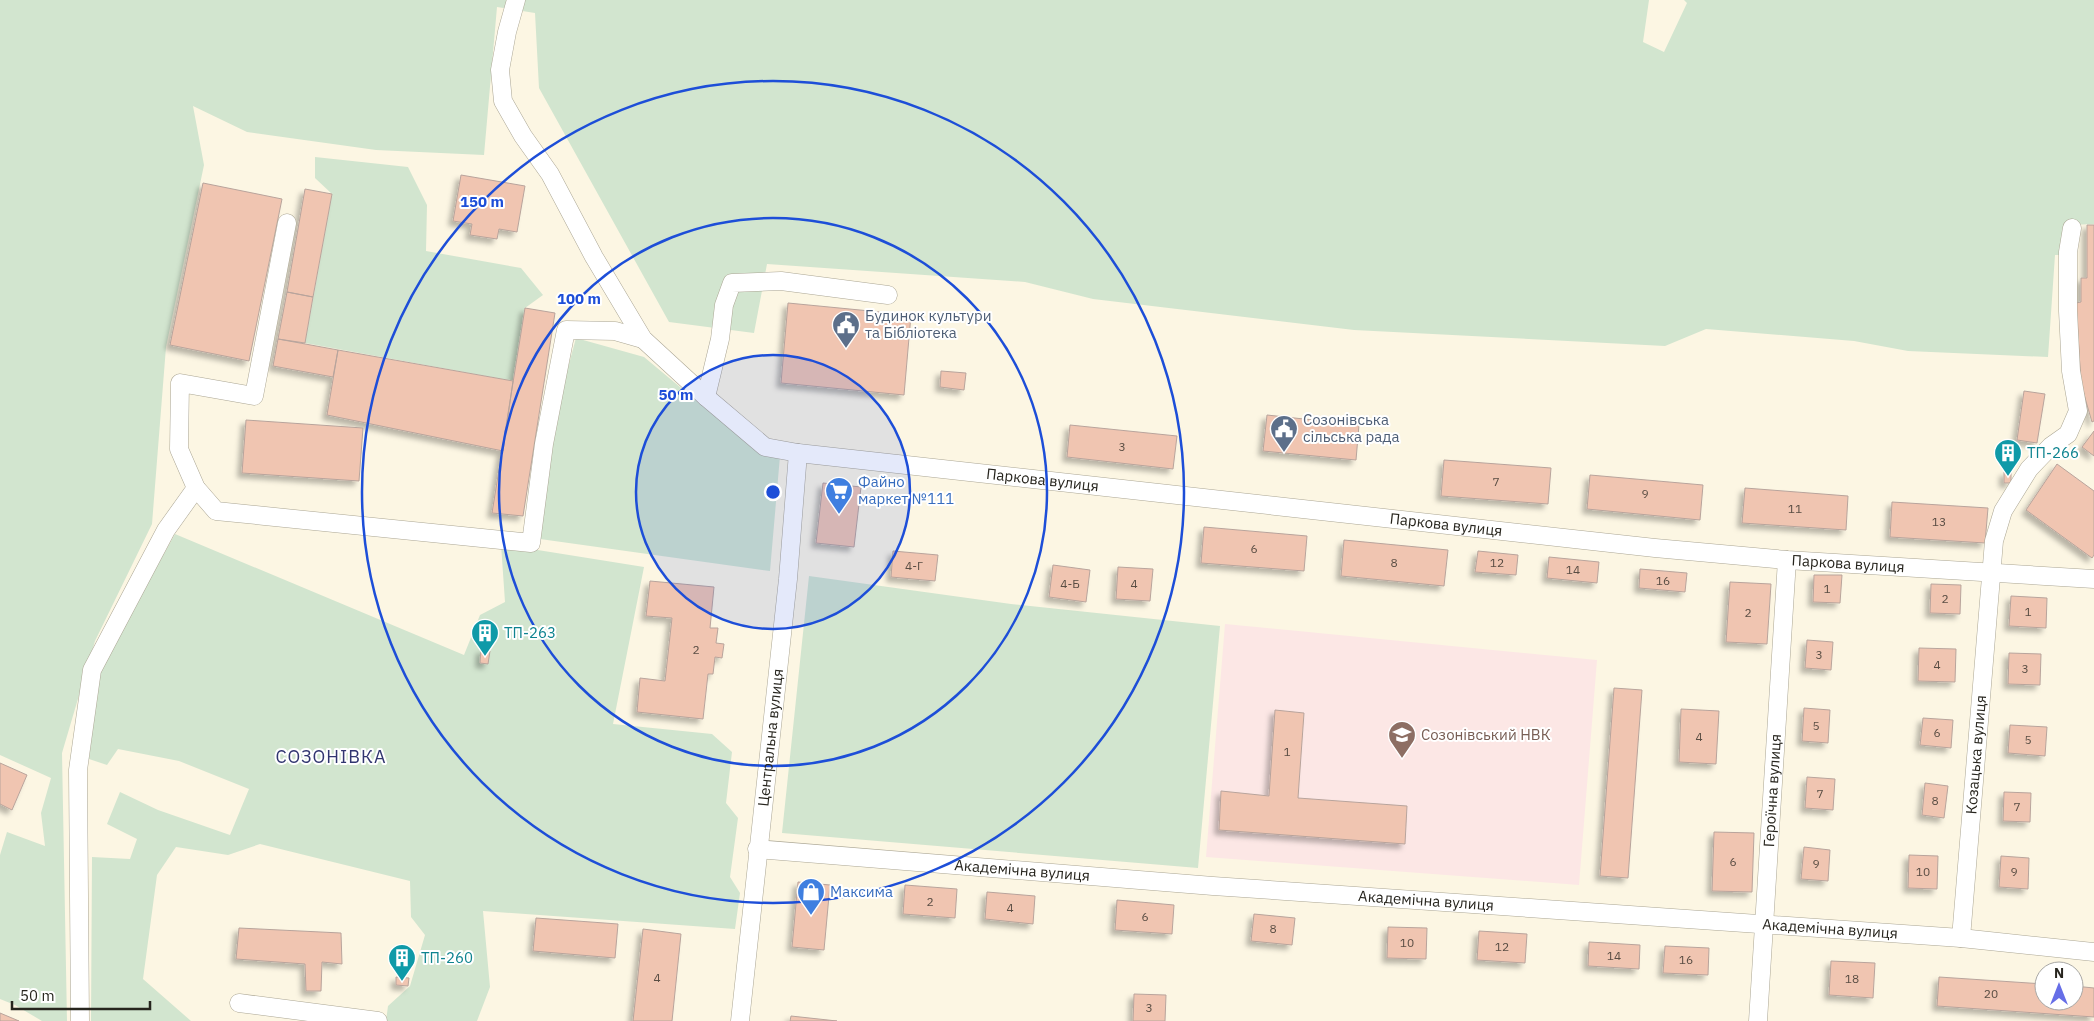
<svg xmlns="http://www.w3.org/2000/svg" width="2094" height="1021" font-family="'IBM Plex Sans',sans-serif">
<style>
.education{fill:#fce7e5}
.green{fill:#d2e5cf}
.building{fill:#f0c5b1;stroke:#b8a49c;filter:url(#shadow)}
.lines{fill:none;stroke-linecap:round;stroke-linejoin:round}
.minor-casing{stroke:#aba694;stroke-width:19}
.minor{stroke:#fff;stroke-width:18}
.ring{fill:none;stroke:#1d4ed8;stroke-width:2.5}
.labels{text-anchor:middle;stroke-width:4;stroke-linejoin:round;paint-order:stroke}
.number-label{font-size:12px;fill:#594d43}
.service-label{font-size:15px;fill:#4e5e75;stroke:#fff;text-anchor:start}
.culture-label{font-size:15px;fill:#0d838f;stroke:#fff;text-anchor:start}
.street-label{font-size:15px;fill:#27251e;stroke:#fff}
.shop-label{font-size:15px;fill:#366cbe;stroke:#fff;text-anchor:start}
.education-label{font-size:15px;fill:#785e54;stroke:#fff;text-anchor:start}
.quarter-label{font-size:18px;letter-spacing:1px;fill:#313570;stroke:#fff}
.centre{fill:#1d4ed8;stroke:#fff;stroke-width:2.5}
.ring-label{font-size:15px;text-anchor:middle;font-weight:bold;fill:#1d4ed8;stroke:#fff;stroke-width:4;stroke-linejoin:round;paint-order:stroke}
</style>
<defs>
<filter id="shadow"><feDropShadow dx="-4.5" dy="4.5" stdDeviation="2.5" flood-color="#0004"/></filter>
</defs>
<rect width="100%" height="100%" fill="#fcf6e3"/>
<path class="education" d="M 1225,624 L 1597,660 L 1579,885 L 1206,857 Z"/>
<path class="green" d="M 0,0 L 1649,0 L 1643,42 L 1664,52 L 1687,3 L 1684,0 L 2094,0 L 2094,224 L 2069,225 L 2061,255 L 2055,255 L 2048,357 L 1908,351 L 1854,341 L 1706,329 L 1665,346 L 1354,330 L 1093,299 L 1025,282 L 767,264 L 754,333 L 669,322 L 539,88 L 535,13 L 497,7 L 484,155 L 376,150 L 247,132 L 193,106 L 204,165 L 166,347 L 152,524 L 95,641 L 62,753 L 67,1021 L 42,1021 L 15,1005 L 0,999 L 0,855 L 7,832 L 45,846 L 41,813 L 51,778 L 0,755 Z
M 315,157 L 408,167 L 427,205 L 426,251 L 521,268 L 543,295 L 525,308 L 513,381 L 305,343 L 332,194 L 315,178 Z
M 576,338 L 644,357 L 758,452 L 780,456 L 770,571 L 540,539 L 550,434 Z
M 175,534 L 464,655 L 480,615 L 505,602 L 501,544 L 644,567 L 613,724 L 712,734 L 732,752 L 726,803 L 738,818 L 730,877 L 740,893 L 735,929 L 483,911 L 490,987 L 477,1021 L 386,1021 L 388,1006 L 410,986 L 425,935 L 411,917 L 410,881 L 260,844 L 228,855 L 176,847 L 157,875 L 143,979 L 191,1021 L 91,1021 L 92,857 L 130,859 L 137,839 L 107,824 L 120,792 L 158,810 L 230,835 L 249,789 L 179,761 L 118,749 L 107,765 L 89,759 L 99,671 Z
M 809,576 L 1011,604 L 1220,626 L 1198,868 L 782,833 Z"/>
<path class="building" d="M 461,175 L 525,186 L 517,232 L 499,229 L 497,239 L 470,235 L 472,224 L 453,221 Z
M 203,183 L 282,199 L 249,361 L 170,345 Z
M 305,189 L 332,194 L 313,297 L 287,292 Z
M 2087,225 L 2094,225 L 2094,421 L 2092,422 L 2081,384 L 2076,303 L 2081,302 L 2081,278 L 2087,278 Z
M 287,292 L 313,297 L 305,343 L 278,339 Z
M 788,303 L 911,315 L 904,395 L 781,383 Z
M 525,308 L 555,313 L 523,516 L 492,513 Z
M 278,339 L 338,350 L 333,377 L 273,366 Z
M 338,350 L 513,381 L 503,451 L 327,415 Z
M 941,371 L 966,373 L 964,390 L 940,387 Z
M 2024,391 L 2045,394 L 2037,443 L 2017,440 Z
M 1267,415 L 1359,425 L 1356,460 L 1263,451 Z
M 246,420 L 363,428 L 359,481 L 242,473 Z
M 1070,425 L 1177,436 L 1173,469 L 1067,457 Z
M 2094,431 L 2094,456 L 2082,447 Z
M 1444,460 L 1551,468 L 1548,504 L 1441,496 Z
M 2057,464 L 2094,491 L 2094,555 L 2092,558 L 2026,510 Z
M 2004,472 L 2011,472 L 2011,483 L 2004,483 Z
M 1590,475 L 1703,485 L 1700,520 L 1587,509 Z
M 823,483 L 861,487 L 854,547 L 816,543 Z
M 1745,488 L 1848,496 L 1846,530 L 1742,523 Z
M 1892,502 L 1988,508 L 1985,543 L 1890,537 Z
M 1204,527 L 1307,536 L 1304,571 L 1201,563 Z
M 1344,540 L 1448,550 L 1444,586 L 1341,576 Z
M 893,551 L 938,555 L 935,581 L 891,577 Z
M 1478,551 L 1518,555 L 1516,575 L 1475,572 Z
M 1549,557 L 1599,562 L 1597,583 L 1547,578 Z
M 1053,565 L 1090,570 L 1086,602 L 1049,597 Z
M 1118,567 L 1153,569 L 1150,601 L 1116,599 Z
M 1640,569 L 1687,573 L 1685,592 L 1639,588 Z
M 1814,575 L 1842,575 L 1840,603 L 1813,602 Z
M 650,581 L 714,587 L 710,628 L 718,628 L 716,643 L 724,644 L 722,658 L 715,657 L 713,674 L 708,674 L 703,719 L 637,712 L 640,678 L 665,681 L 672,618 L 646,616 Z
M 1730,582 L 1771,584 L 1767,644 L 1726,642 Z
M 1931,584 L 1961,585 L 1960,614 L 1930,613 Z
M 2011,596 L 2047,598 L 2046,628 L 2009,626 Z
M 1807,640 L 1833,642 L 1831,670 L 1805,668 Z
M 1919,648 L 1956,649 L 1955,682 L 1918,681 Z
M 481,649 L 490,651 L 488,664 L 480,663 Z
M 2009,653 L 2041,654 L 2040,685 L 2008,684 Z
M 1614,688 L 1642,690 L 1628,878 L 1600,876 Z
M 1804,708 L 1830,710 L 1828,743 L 1802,741 Z
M 1681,709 L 1719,711 L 1716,764 L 1679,762 Z
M 1275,710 L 1304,713 L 1298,798 L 1407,806 L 1405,844 L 1219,830 L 1221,791 L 1269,796 Z
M 1923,718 L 1953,720 L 1951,748 L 1920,745 Z
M 2010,725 L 2047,727 L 2045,756 L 2008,753 Z
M 0,763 L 27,775 L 12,810 L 0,804 Z
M 1807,777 L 1835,779 L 1833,810 L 1805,808 Z
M 1925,783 L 1948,786 L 1944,818 L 1922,815 Z
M 2004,792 L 2031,793 L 2030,822 L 2003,821 Z
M 1714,832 L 1754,833 L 1752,892 L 1712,891 Z
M 1804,847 L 1830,850 L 1828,881 L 1801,879 Z
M 1909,855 L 1938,856 L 1937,889 L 1908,888 Z
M 2001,856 L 2029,858 L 2028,889 L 1999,887 Z
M 798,882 L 830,885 L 824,950 L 792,947 Z
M 905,885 L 957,889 L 955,918 L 903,914 Z
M 987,892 L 1035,896 L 1033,924 L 985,919 Z
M 1117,900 L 1174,905 L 1172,934 L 1115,930 Z
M 1254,914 L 1295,918 L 1292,945 L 1251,941 Z
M 536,918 L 618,924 L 615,958 L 533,951 Z
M 1388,927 L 1427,928 L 1426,959 L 1387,958 Z
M 239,928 L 341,933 L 342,964 L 322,962 L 321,991 L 306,991 L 305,964 L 236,959 Z
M 643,929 L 681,934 L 672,1021 L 633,1021 Z
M 1479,931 L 1527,934 L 1525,963 L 1477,960 Z
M 1589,942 L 1640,945 L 1639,969 L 1588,966 Z
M 1665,946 L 1709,948 L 1708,975 L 1663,973 Z
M 1831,961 L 1875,963 L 1873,998 L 1829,995 Z
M 396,977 L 409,978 L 408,986 L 396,985 Z
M 1939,977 L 2044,984 L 2044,1001 L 2074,1001 L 2074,986 L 2094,988 L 2094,1017 L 1937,1006 Z
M 1134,994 L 1166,995 L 1165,1021 L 1133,1021 Z
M 0,1013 L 19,1021 L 0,1021 Z
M 791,1016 L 837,1021 L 790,1021 Z"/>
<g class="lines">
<defs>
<g id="minor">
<path id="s1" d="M 516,0 L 507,32 L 500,70 L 503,101 L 523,136 L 550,174 L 594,257 L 643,339 L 706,397 L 765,447 L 798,453 L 1655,548 L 1787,560 L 2094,579"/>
<path d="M 287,223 L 254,396 L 180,383 L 179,449 L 196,488 L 216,511 L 531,543 L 544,444 L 566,330 L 615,331 L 643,339"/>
<path d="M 706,397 L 720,339 L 724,305 L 732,283 L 781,281 L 888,295"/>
<path id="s2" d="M 757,849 L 1213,886 L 1961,938 L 2094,952"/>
<path id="s3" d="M 1961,938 L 1994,541 L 2003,511 L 2029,469 L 2051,446 L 2068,434 L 2078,411 L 2071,371 L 2068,311 L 2068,252 L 2072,228"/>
<path d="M 239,1003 L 378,1021"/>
<path d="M 80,1021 L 78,770 L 92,670 L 166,530 L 196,488"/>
<path id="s4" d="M 740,1021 L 788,579 L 798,453"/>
<path id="s5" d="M 1758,1021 L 1787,560"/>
</g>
</defs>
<use href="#minor" class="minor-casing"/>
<use href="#minor" class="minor"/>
</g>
<circle cx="773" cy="492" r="137" fill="#1d4ed8" fill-opacity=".12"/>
<g class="ring">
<circle cx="773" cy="492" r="137"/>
<circle cx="773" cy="492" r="274"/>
<circle cx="773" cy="492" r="411"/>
</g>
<defs>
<symbol id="civic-pin" viewBox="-11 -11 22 30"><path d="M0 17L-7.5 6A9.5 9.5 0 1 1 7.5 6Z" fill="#5c6f8a" stroke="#fff"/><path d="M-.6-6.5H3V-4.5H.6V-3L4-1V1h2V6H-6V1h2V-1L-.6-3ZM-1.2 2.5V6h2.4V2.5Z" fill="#fff"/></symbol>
<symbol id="building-pin" viewBox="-11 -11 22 30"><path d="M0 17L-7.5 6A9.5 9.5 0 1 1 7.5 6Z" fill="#0f9aa8" stroke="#fff"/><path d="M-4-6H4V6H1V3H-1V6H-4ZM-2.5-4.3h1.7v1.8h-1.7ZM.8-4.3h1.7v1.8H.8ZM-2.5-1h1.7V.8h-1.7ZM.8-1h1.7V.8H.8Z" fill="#fff"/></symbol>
<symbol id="supermarket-pin" viewBox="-11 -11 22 30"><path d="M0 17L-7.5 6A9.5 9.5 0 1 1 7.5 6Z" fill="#3f7fe0" stroke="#fff"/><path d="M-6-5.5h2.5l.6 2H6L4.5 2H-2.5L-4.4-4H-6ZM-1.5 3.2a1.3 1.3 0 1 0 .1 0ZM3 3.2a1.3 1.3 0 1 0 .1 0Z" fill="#fff"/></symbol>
<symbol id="school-pin" viewBox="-11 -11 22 30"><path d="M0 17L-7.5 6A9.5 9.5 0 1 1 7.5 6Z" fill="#8d6e63" stroke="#fff"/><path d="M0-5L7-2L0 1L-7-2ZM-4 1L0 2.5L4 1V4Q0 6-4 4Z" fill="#fff"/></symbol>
<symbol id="shop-pin" viewBox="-11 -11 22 30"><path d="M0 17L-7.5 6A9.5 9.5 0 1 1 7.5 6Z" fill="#3f7fe0" stroke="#fff"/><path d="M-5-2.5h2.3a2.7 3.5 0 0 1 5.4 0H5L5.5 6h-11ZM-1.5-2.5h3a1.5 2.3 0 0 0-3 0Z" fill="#fff"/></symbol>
</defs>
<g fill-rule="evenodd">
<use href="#civic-pin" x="830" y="309" width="32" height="43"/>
<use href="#civic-pin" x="1268" y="413" width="32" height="43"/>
<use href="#building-pin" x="1992" y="437" width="32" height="43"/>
<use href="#supermarket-pin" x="823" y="475" width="32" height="43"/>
<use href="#building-pin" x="469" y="617" width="32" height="43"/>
<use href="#school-pin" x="1386" y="719" width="32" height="43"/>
<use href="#shop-pin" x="795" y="876" width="32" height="43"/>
<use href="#building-pin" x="386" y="942" width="32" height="43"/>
</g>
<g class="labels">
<g class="number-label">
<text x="1122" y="451">3</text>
<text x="1496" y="486">7</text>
<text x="1645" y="498">9</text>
<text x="1795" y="513">11</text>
<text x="1939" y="526">13</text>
<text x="1254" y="553">6</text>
<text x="1394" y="567">8</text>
<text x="1497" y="567">12</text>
<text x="914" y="570">4-Г</text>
<text x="1573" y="574">14</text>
<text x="1663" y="585">16</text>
<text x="1070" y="588">4-Б</text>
<text x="1134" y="588">4</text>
<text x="1827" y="593">1</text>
<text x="1945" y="603">2</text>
<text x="2028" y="616">1</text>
<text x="1748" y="617">2</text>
<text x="696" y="654">2</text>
<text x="1819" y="659">3</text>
<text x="1937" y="669">4</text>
<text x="2025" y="673">3</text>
<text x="1816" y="730">5</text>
<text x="1937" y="737">6</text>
<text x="1699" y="741">4</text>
<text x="2028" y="744">5</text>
<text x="1287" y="756">1</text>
<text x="1820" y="798">7</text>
<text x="1935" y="805">8</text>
<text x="2017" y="811">7</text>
<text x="1733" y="866">6</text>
<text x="1816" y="868">9</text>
<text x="1923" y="876">10</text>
<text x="2014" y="876">9</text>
<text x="930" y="906">2</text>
<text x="1010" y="912">4</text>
<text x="1145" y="921">6</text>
<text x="1273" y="933">8</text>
<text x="1407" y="947">10</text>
<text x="1502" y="951">12</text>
<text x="1614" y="960">14</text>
<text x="1686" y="964">16</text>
<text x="657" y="982">4</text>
<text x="1852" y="983">18</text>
<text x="1991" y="998">20</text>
<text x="1149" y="1012">3</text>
</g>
<g class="service-label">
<text x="865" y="321">Будинок культури<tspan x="865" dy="17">та Бібліотека</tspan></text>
<text x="1303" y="425">Созонівська<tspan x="1303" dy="17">сільська рада</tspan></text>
</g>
<g class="culture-label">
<text x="2027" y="458">ТП-266</text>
<text x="504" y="638">ТП-263</text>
<text x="421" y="963">ТП-260</text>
</g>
<g class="street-label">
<text dy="5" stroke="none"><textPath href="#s1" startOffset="822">Паркова вулиця</textPath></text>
<text dy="5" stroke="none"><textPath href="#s1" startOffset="1228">Паркова вулиця</textPath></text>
<text dy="5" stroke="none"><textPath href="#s1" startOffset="1632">Паркова вулиця</textPath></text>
<text dy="5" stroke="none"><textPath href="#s4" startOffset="285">Центральна вулиця</textPath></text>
<text dy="5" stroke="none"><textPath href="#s3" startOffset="184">Козацька вулиця</textPath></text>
<text dy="5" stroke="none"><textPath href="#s5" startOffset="231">Героїчна вулиця</textPath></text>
<text dy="5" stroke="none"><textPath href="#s2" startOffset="266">Академічна вулиця</textPath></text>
<text dy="5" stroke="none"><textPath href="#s2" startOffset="671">Академічна вулиця</textPath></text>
<text dy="5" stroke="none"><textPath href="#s2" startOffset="1076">Академічна вулиця</textPath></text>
</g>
<g class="shop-label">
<text x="858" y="487">Файно<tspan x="858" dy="17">маркет №111</tspan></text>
<text x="830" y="897">Максима</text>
</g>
<g class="education-label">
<text x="1421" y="740">Созонівський НВК</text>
</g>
<g class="quarter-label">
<text x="331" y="763">СОЗОНІВКА</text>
</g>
</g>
<circle cx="773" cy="492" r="8" class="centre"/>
<g class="ring-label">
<text x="482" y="207">150 m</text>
<text x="579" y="304">100 m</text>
<text x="676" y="400">50 m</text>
</g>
<g transform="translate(2059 986)"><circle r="24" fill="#ffffff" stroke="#a9a8a5"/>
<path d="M0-4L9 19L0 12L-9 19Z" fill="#666ee7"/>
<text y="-8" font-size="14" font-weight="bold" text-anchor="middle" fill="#27251e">N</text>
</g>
<path d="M12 1001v8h138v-8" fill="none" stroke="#27251e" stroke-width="2.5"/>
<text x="20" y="1001" font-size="15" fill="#27251e" stroke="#ffffff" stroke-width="4" paint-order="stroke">50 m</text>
</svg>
